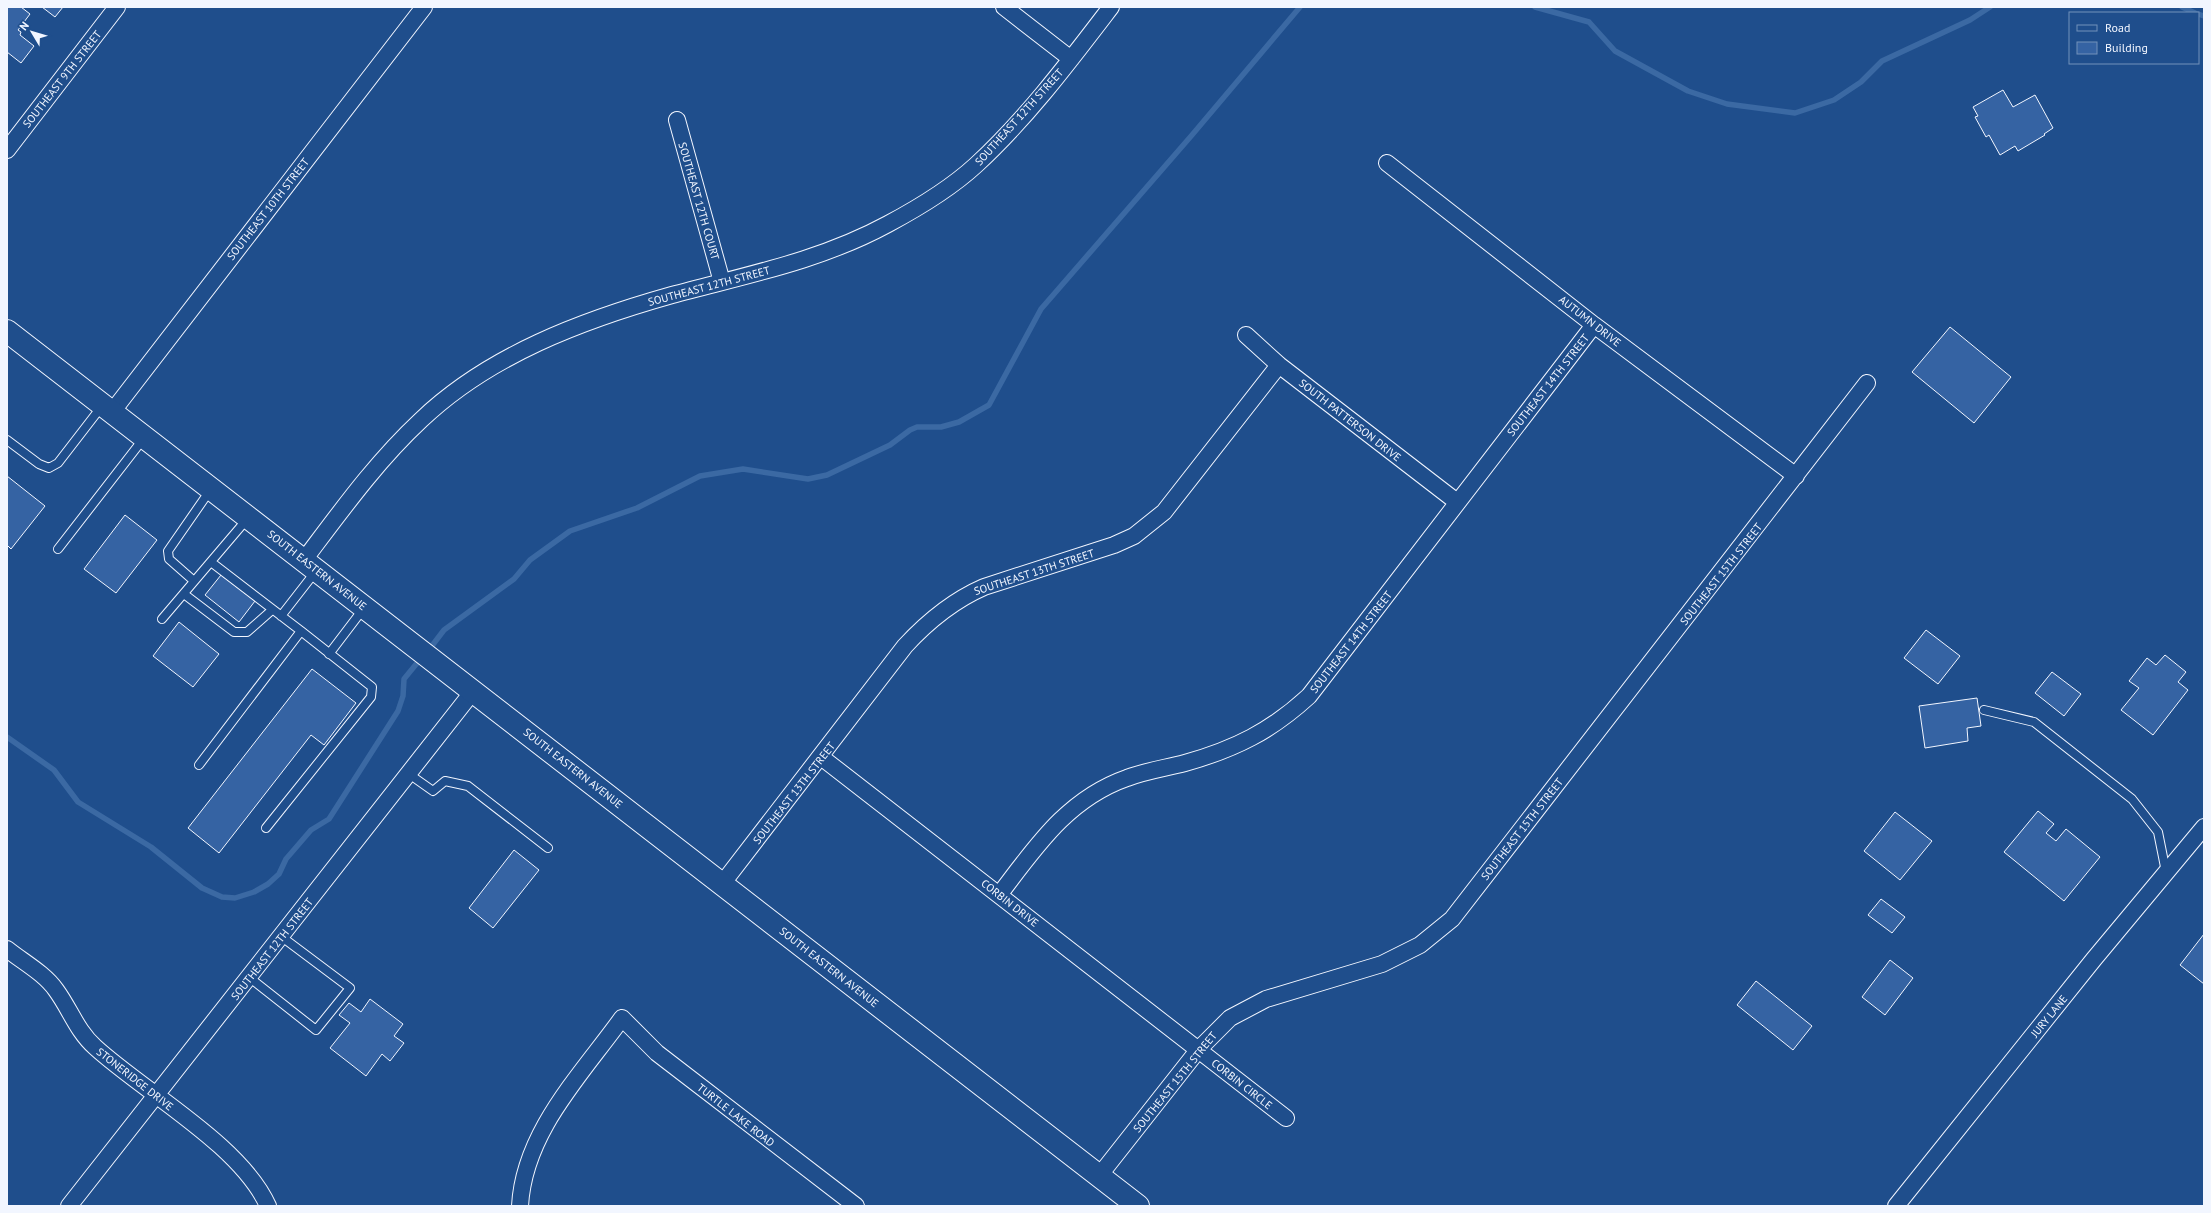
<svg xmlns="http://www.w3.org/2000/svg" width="2211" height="1213" font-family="'PT Sans',sans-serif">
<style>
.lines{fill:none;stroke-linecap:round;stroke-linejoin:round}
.stream{stroke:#3b69a3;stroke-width:5.5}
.building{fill:#3563a3;stroke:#f2f6ff}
.service-casing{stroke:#f2f6ff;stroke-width:10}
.minor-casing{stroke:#f2f6ff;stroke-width:18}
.secondary-casing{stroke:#f2f6ff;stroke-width:24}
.service{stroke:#1f4e8c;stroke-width:8}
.minor{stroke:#1f4e8c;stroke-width:16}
.secondary{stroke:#1f4e8c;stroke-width:22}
.labels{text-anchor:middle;stroke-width:3;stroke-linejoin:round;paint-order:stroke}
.street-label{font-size:11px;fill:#f2f6ff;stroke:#1f4e8c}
</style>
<rect width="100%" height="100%" fill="#1f4e8c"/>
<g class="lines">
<path class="stream" d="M 1535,7 L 1589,22 L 1615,51 L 1688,91 L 1727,104 L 1795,113 L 1834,100 L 1861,82 L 1882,61 L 1970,20 L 1990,7
M 2182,7 L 2195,13
M 2198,14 L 2204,16
M 428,651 L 444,630 L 514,579 L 530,560 L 570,531 L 637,508 L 700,476 L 743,469 L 808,479 L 827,475 L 890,445 L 910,430 L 917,427 L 941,427 L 959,422 L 989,405 L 1041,309 L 1192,135 L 1300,7
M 7,737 L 54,770 L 78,802 L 151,847 L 202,888 L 222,897 L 235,898 L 254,892 L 268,884 L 279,874 L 286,859 L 311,830 L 329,819 L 398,711 L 403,696 L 404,679 L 422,657"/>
</g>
<path class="building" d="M 7,7 L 21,7 L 30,14 L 18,30 L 21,32 L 20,35 L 34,46 L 21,63 L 7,52 Z
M 42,7 L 63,7 L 55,17 Z
M 2003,90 L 2013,107 L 2035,95 L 2053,128 L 2044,134 L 2045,135 L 2018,151 L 2015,146 L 2000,155 L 1989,135 L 1986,137 L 1975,117 L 1978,116 L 1973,107 Z
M 1950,327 L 2011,377 L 1974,423 L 1912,372 Z
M 7,476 L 45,506 L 11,549 L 7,545 Z
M 125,515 L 157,540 L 116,593 L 84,569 Z
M 221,575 L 255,601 L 239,622 L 205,595 Z
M 179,622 L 219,654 L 193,687 L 153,656 Z
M 1926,630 L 1960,656 L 1938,684 L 1904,658 Z
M 2165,655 L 2186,672 L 2178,682 L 2188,690 L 2153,735 L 2121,710 L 2139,688 L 2129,681 L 2147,658 L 2156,665 Z
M 312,669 L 356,703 L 324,745 L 311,735 L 219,853 L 188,828 Z
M 2052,672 L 2081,694 L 2064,716 L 2035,693 Z
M 1977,698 L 1981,726 L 1967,728 L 1968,741 L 1925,748 L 1919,706 Z
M 2038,811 L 2054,824 L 2046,833 L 2056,841 L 2066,829 L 2100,857 L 2064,901 L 2004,852 Z
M 1895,812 L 1932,841 L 1900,880 L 1864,851 Z
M 514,850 L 539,870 L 493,928 L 469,908 Z
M 1881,899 L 1905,917 L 1892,933 L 1868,915 Z
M 2204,934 L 2204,984 L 2180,965 Z
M 1890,960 L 1913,978 L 1885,1015 L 1862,997 Z
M 1756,981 L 1812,1026 L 1793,1050 L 1737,1005 Z
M 370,999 L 403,1024 L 394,1036 L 404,1043 L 390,1061 L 382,1054 L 366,1076 L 330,1048 L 350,1023 L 339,1015 L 349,1003 L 361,1012 Z"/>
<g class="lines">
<defs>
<path id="service" d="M 7,440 L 39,464 L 49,468 L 58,463 L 102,406
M 58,549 L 144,438
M 211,562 L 301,631
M 194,581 L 169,559 L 168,551 L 211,489
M 184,594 L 234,632 L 247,632 L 272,610
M 281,616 L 316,571
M 162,619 L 248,518
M 329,654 L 364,608
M 1984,710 L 2034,722 L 2132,799 L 2158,832 L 2166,872
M 199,765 L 301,631 L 372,687 L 371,697 L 266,828
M 409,774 L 433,791 L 445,781 L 468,786 L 548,848
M 250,978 L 316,1030 L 350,988 L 282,937"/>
<path id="minor" d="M 1004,7 L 1071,59
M 677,120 L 722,282
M 7,150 L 117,7
M 1387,163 L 1594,325 L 1796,476
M 1246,335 L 1279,365 L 1457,502
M 112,412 L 424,7
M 304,560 C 341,511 376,462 421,420 C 489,355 583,320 672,295 C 746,275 820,261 888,224 C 918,208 951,188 976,165 C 1027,118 1069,62 1111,7
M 821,757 L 1286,1118
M 722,884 L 905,646 C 928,621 952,601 984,587 L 1114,545 L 1134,536 L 1164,512 L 1279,365
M 999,895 C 1035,848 1067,799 1127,778 C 1145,771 1166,768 1185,763 C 1235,749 1271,731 1309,696 L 1594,325
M 7,949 C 23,962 44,973 56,990 C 70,1009 77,1031 95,1047 C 144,1092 241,1145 268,1206
M 1099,1176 L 1199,1049 L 1230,1018 L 1266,999 L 1382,964 L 1420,945 L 1452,919 L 1867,383
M 69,1206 L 474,690
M 520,1206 C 524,1132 581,1075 622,1018 L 657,1053 L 856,1206
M 1896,1206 L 2094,959 L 2204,827"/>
<path id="secondary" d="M 7,331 L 1138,1206"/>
</defs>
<use href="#service" class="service-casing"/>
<use href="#minor" class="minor-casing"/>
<use href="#secondary" class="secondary-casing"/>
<use href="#service" class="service"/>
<use href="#minor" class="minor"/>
<use href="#secondary" class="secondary"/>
</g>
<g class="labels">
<g class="street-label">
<text transform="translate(62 79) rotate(-52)" y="4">SOUTHEAST 9TH STREET</text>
<text transform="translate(1019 117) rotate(-48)" y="4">SOUTHEAST 12TH STREET</text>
<text transform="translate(699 201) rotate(74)" y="4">SOUTHEAST 12TH COURT</text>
<text transform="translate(268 209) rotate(-52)" y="4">SOUTHEAST 10TH STREET</text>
<text transform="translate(709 286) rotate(-15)" y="4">SOUTHEAST 12TH STREET</text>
<text transform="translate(1590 321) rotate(38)" y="4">AUTUMN DRIVE</text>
<text transform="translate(1548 385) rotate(-52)" y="4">SOUTHEAST 14TH STREET</text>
<text transform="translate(1350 420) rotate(38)" y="4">SOUTH PATTERSON DRIVE</text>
<text transform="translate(317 570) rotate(38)" y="4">SOUTH EASTERN AVENUE</text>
<text transform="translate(1034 572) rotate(-18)" y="4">SOUTHEAST 13TH STREET</text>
<text transform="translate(1721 574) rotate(-52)" y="4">SOUTHEAST 15TH STREET</text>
<text transform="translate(1351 642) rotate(-52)" y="4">SOUTHEAST 14TH STREET</text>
<text transform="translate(573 768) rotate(38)" y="4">SOUTH EASTERN AVENUE</text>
<text transform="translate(794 793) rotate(-52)" y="4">SOUTHEAST 13TH STREET</text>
<text transform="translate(1522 829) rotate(-52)" y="4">SOUTHEAST 15TH STREET</text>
<text transform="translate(1010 903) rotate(38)" y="4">CORBIN DRIVE</text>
<text transform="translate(272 949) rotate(-52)" y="4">SOUTHEAST 12TH STREET</text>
<text transform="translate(829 967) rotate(38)" y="4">SOUTH EASTERN AVENUE</text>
<text transform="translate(2049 1016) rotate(-51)" y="4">JURY LANE</text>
<text transform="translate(135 1079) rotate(38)" y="4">STONERIDGE DRIVE</text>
<text transform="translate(1175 1082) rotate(-51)" y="4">SOUTHEAST 15TH STREET</text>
<text transform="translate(1242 1084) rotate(38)" y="4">CORBIN CIRCLE</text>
<text transform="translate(736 1115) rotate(38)" y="4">TURTLE LAKE ROAD</text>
</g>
</g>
<rect width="2211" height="1213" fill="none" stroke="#f2f6ff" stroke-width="16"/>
<rect x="2069" y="12" width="130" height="52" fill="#1f4e8c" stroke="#7391ba"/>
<rect x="2077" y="25" width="20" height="6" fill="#1f4e8c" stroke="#7391ba"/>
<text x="2105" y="32" font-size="12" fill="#f2f6ff">Road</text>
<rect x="2077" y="42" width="20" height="12" fill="#3563a3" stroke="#7391ba"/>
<text x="2105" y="52" font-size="12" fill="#f2f6ff">Building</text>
<g transform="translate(32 32) rotate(308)" stroke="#1f4e8c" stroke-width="3" paint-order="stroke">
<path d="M0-3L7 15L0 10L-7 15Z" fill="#f2f6ff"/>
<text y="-6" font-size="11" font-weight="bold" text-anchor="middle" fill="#f2f6ff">N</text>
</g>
</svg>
